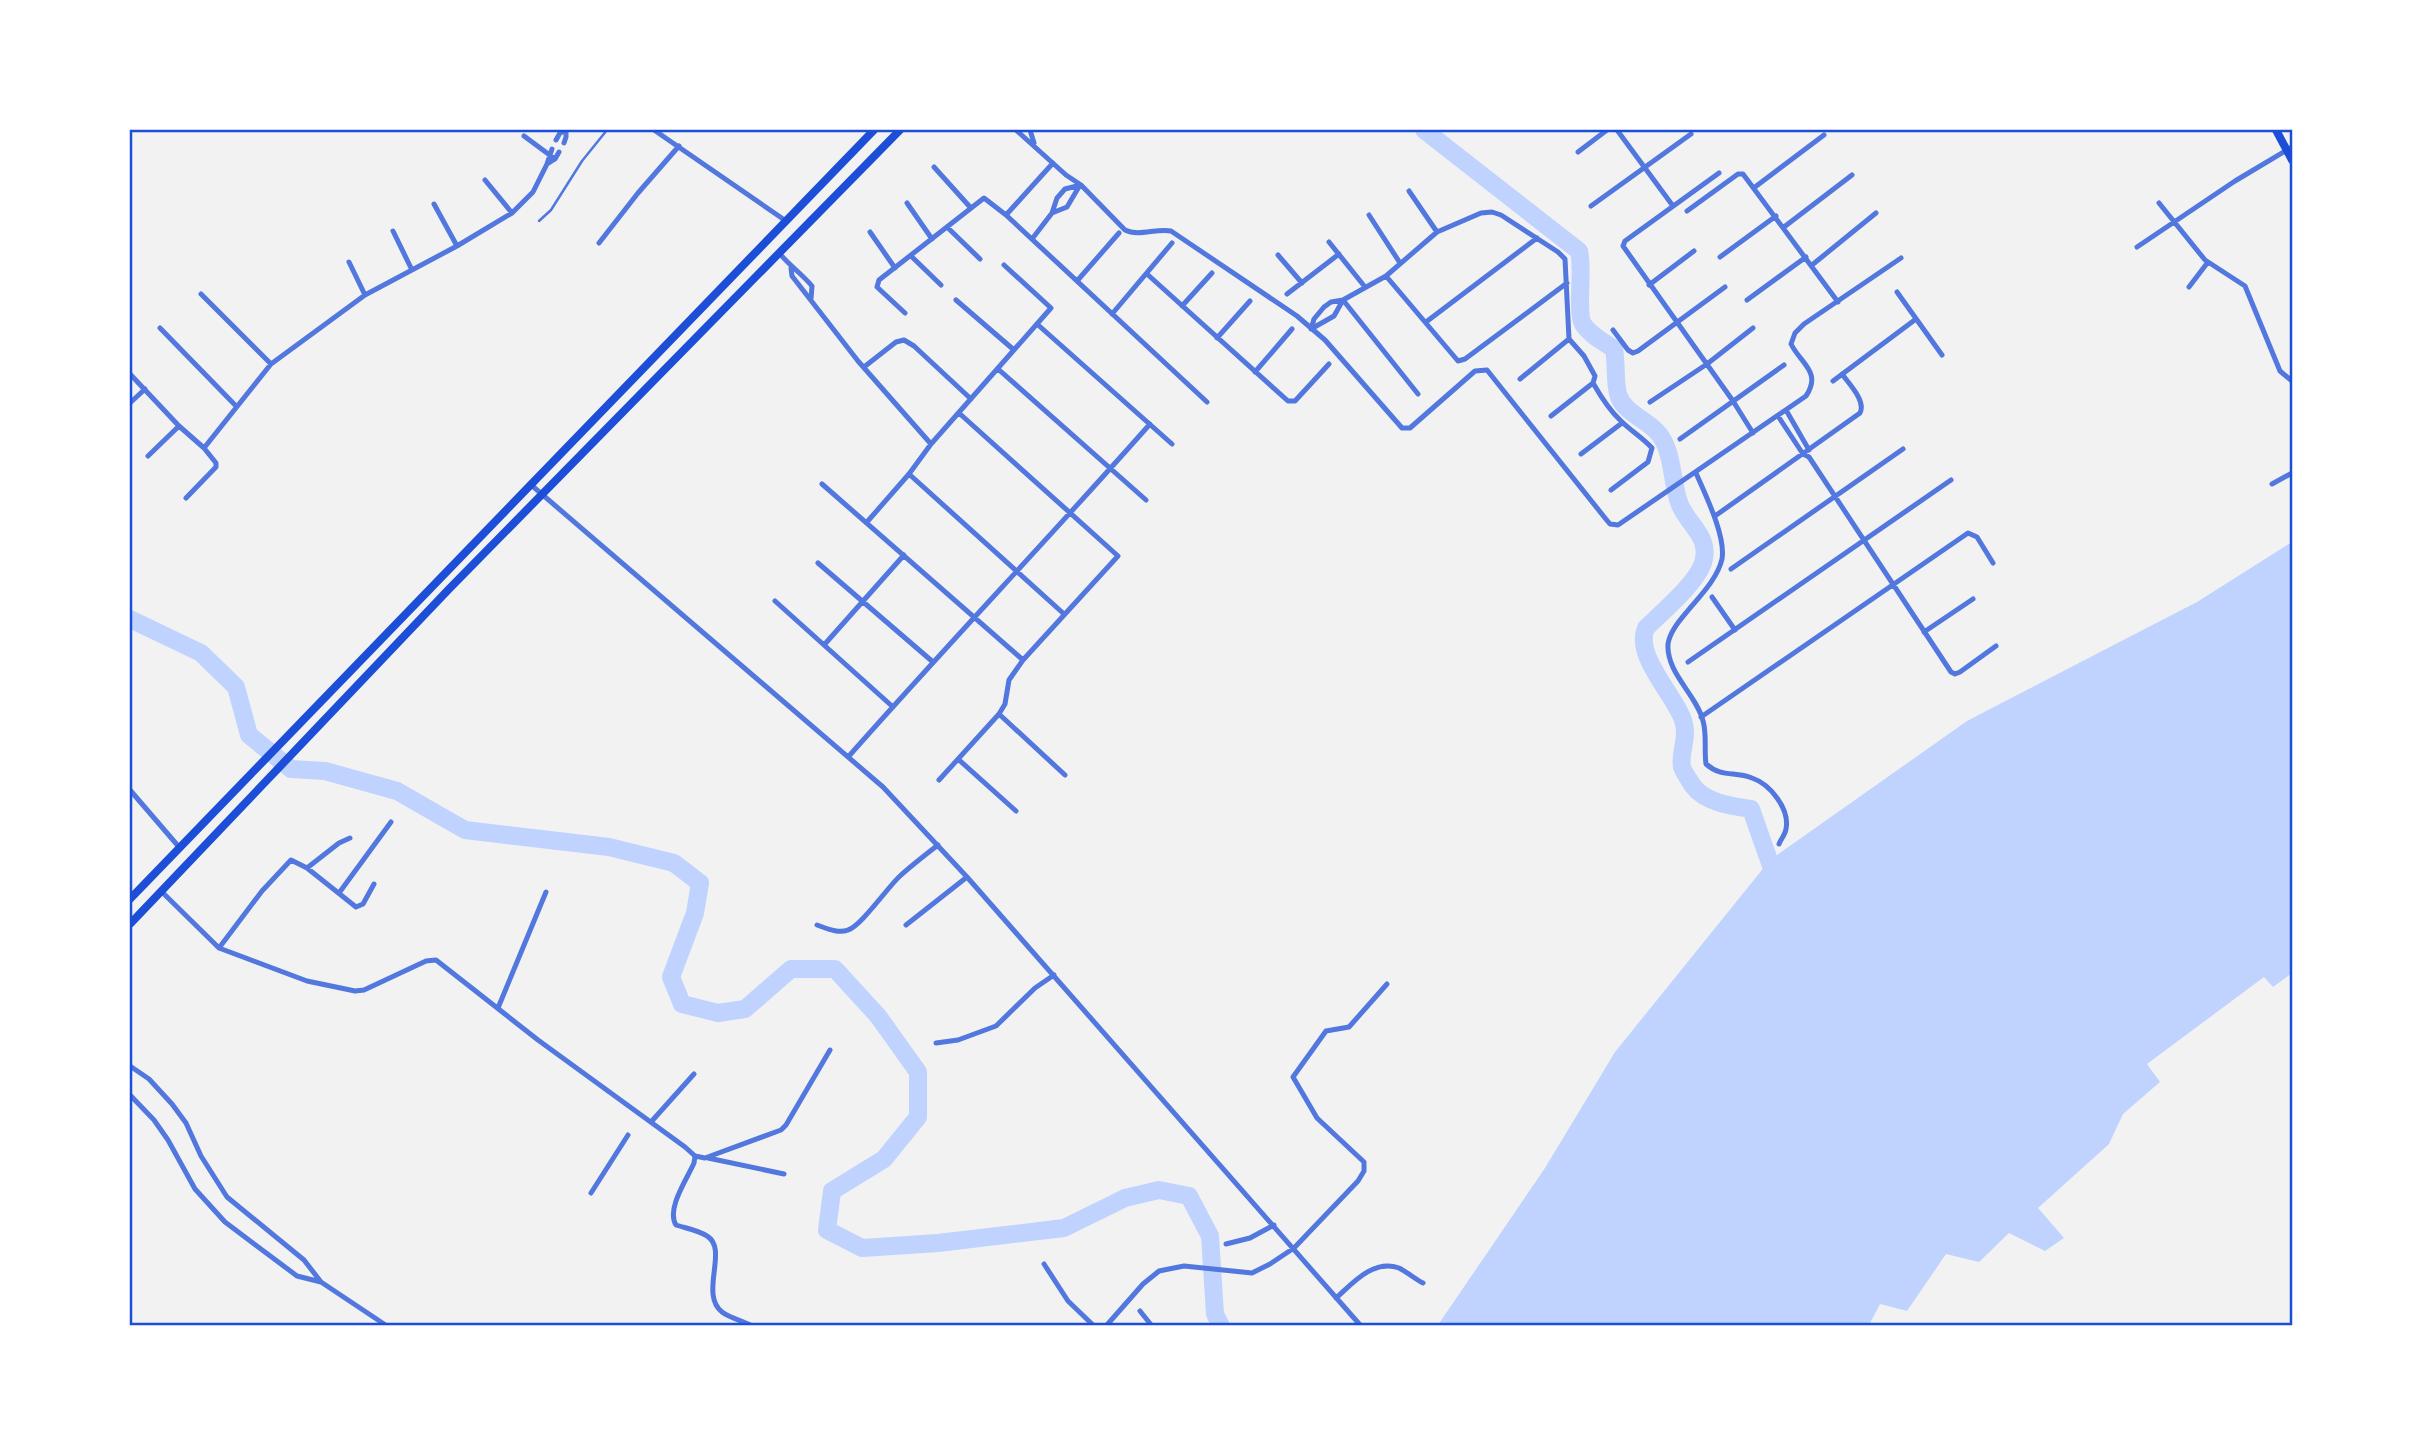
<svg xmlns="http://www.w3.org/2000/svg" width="2422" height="1455" font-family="'Public Sans',sans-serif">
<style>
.water{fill:#bfd3fe}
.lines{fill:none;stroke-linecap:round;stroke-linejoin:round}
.river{stroke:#bfd3fe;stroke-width:18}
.service{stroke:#5277de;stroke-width:2.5}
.minor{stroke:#5277de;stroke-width:5}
.primary{stroke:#1d4ed8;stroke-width:8}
.neatline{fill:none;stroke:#1d4ed8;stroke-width:2.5}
</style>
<rect width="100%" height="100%" fill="#f2f2f2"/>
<path class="water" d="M 2292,542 L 2292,973 L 2273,987 L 2264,977 L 2147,1064 L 2160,1082 L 2123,1114 L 2109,1144 L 2038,1208 L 2064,1238 L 2045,1251 L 2009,1233 L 1979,1262 L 1946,1254 L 1907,1311 L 1880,1304 L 1869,1325 L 1438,1325 L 1545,1168 L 1615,1052 L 1770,860 L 1967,721 L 2197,602 Z"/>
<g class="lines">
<path class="river" d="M 1424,130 L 1579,251 C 1584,270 1576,312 1583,324 C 1590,335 1604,342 1614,349 C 1617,364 1614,384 1619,397 C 1626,414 1648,420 1659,434 C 1674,453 1671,483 1680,505 C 1689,526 1711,537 1703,563 C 1695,585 1663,611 1646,628 C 1634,656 1674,694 1683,720 C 1689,738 1679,753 1682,767 C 1684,773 1690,781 1693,786 C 1706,803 1731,806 1751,809 L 1777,883
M 130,619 L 201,653 L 236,687 L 249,735 L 291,769 L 325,771 L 397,791 L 465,830 L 609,847 L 674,863 L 700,883 L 695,913 L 671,977 L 682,1004 L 718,1013 L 745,1009 L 791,969 L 835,969 L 878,1016 L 918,1072 L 918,1117 L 884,1159 L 832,1191 L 827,1230 L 862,1248 L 938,1243 L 1064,1228 L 1125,1198 L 1159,1190 L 1189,1196 L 1210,1236 L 1215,1314 L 1221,1326"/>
<path class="service" d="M 539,221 L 551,210 L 582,161 L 607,130"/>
<path class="minor" d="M 654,130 L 786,221
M 1016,130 L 1066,175 L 1081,185 L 1125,230 C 1139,237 1156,228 1171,231 L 1297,316 L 1325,340 L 1402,428 L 1410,428 L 1475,371 L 1487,370 L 1605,518 L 1610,524 L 1618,525 L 1806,396 C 1822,372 1801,364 1791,344 L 1795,333 L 1804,324 L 1901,258
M 1030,130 L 1034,143
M 1617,130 L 1673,206
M 524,136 L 555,159
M 556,140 L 560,133 L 566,131 L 566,137 L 564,143
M 552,149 L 547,164 L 555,159 L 559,152
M 1578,152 L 1607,130
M 934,167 L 970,207
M 1719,173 L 1625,241 L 1623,246 L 1733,401 L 1753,433
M 485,180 L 512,213
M 1755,187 L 1824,135
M 1409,191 L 1437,232
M 907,203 L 932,239
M 2159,203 L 2205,260 L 2245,286 L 2280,371 L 2292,381
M 434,204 L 457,246
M 1591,206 L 1691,134
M 1687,211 L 1738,174 L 1743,174 L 1838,302
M 1052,213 L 1067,207 L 1080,185
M 1006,215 L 1053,163
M 1369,215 L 1400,263
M 947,227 L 980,259
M 1784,227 L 1852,175
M 393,231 L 412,270
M 870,232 L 895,268
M 1032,239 L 1052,213 L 1057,198 L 1065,189 L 1081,185
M 1329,242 L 1365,287
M 599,243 L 638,193 L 679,146
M 2137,247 L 2235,181 L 2292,147
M 780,254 C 790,266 802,274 812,286 L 811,299
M 1278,255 L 1302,283
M 911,256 L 941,285
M 1720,257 L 1776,216
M 349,262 L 365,295
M 1812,265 L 1876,213
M 791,268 L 792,276 L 858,361 L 931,444
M 1147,274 L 1288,401 L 1295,401 L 1329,364
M 1386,276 L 1458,361 L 1465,359 L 1567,283
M 1077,281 L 1119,233
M 1649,285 L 1694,251
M 2189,287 L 2208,262
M 1897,292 L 1942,355
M 201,294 L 271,364
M 1287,294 L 1339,254
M 956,300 L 1014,350
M 1343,300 L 1418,394
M 1747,300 L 1806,257
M 1182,306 L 1212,273
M 905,313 L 877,287 L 879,280 L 984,198 L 1006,215 L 1207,402
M 1112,314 L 1172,243
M 1426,322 L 1537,238
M 1037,324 L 1172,444
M 160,328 L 236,406
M 1311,329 L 1314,319 L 1324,307 L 1331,302 L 1343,300 L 1386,276 L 1437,232 L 1481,213 L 1492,212 L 1501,215 L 1558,252 L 1565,259 L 1569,339 L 1584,356 L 1595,376 L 1593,383 C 1601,397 1609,410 1621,421 C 1631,431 1642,437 1652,448 L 1648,462 L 1611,490
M 1311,329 L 1334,316 L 1343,300
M 1613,330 L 1628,350 L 1633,353 L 1638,351 L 1725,287
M 1217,338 L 1250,301
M 864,367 L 896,342 L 904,340 L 914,346 L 971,399
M 998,369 L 1146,500
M 1255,372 L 1292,329
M 130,374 L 179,426 L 204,448 L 271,364 L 365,295 L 457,246 L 512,213 L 533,192 L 547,164
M 1520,379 L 1569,339
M 1833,381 L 1916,319
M 1650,402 L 1707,364 L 1753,328
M 130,403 L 145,389
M 1786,410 L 1809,450
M 1551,416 L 1593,383
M 1778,416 L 1803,454 L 1809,457 L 1951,672 L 1955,674 L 1960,672 L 1996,646
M 1680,439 L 1784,365
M 1581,454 L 1622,423
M 148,456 L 179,426
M 1696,473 C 1705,494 1726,536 1722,559 C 1718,577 1702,594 1690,608 C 1682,618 1670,630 1668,644 C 1666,673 1697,695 1703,721 C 1707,734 1704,750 1706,764 C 1722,778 1734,771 1752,778 C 1770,784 1790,809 1786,829 C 1785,835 1781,839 1779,844
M 909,474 L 1064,614
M 530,484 L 883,787 L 967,877 L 1361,1326
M 822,484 L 1023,660
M 2272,484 L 2292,473
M 186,498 L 216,467 L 216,463 L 204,448
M 1715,516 L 1860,413 C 1866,401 1850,385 1842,374
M 867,522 L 909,474 L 931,444 L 1051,308 L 1004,265
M 818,563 L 933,662
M 1731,569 L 1903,449
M 1712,597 L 1735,630
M 775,601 L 893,707
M 1924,632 L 1973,599
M 824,645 L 904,555
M 1688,662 L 1951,480
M 999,714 L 1065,775
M 1701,717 L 1968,533 L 1977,537 L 1993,563
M 849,756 C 948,644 1051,536 1150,424
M 958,759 L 1016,811
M 939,780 L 999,714 L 1005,704 L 1009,680 L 1023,660 L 1118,556 L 959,413
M 130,790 L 179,847
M 307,868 L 356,907 L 363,904 L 374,884
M 162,892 L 219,948 L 307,981 L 355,991 L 364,990 L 426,961 L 436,960 L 538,1040 L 685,1147 L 695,1156 L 694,1163 C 687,1179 666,1209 676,1225 C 685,1228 698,1230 707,1236 C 729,1249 699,1294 722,1312 C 730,1318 743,1321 752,1326
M 339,893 L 391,822
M 817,925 C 826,928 838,934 848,930 C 861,926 887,888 900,876 C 912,865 925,855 938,845
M 906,925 L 967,877
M 219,948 L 262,891 L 291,860 L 307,868 L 339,843 L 350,838
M 498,1008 L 546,892
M 936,1043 L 958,1040 L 996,1026 L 1035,988 L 1054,975
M 130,1066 L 149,1079 L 172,1104 L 186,1123 L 201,1156 L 227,1197 L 304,1260 L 321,1282
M 130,1095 L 154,1120 L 168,1140 L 195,1189 L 225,1222 L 297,1276 L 321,1282 L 387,1326
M 651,1122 L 694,1074
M 695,1156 L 705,1158 L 781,1130 L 786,1125 L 830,1050
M 708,1158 L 784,1174
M 591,1193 L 628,1135
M 1226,1244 L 1250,1238 L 1274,1225
M 1044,1264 L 1068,1301 L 1094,1326
M 1336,1298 C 1353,1283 1373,1259 1399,1268 C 1407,1272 1415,1279 1423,1283
M 1140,1311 L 1152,1326
M 1106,1326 L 1143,1284 L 1159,1271 L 1184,1266 L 1252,1273 L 1270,1264 L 1294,1248 L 1358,1181 L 1364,1171 L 1364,1162 L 1317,1118 L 1293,1077 L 1326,1031 L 1349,1027 L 1387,984"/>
<path class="primary" d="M 2276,130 L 2292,160
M 130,899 L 874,130
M 130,924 L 449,589 L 900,130"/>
</g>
<rect width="2422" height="1455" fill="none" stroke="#ffffff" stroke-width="262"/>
<rect x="131" y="131" width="2160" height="1193" class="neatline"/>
</svg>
